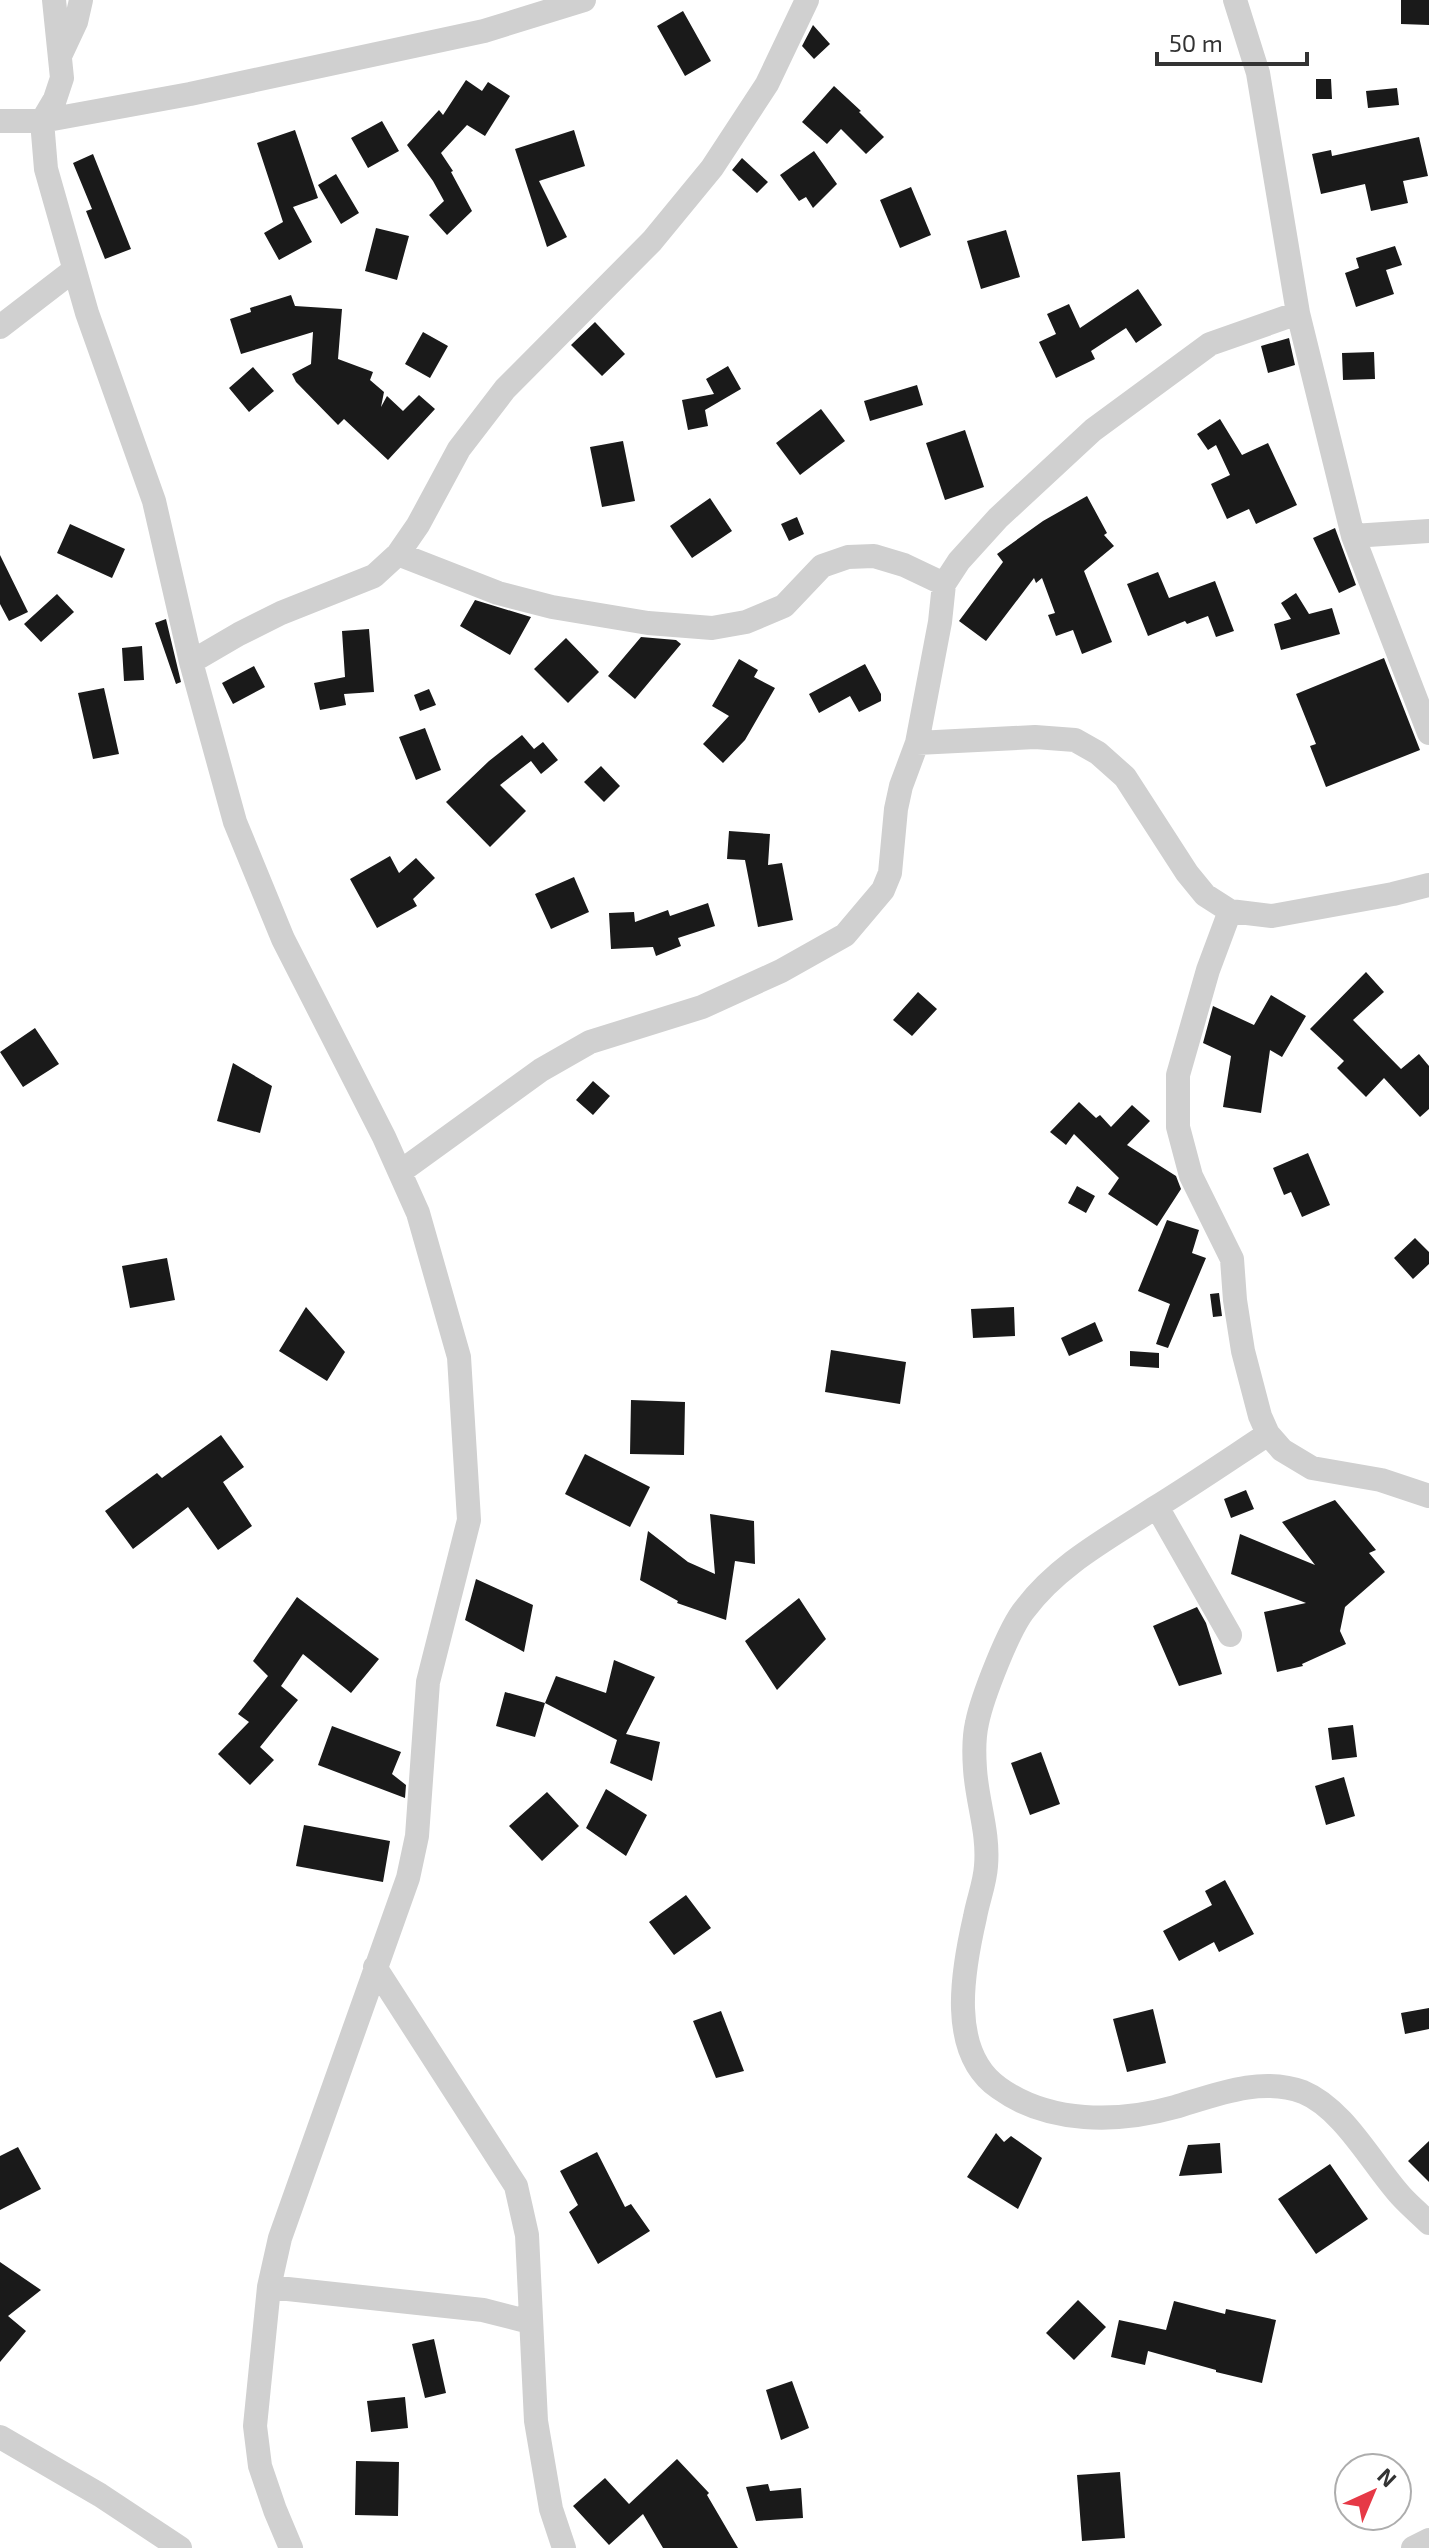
<svg xmlns="http://www.w3.org/2000/svg" width="1429" height="2548" font-family="'Exo 2',sans-serif">
<style>
.building{fill:#1a1a1a}
.lines{fill:none;stroke-linecap:round;stroke-linejoin:round}
.minor{stroke:#d0d0d0;stroke-width:24}
</style>
<rect width="100%" height="100%" fill="#fff"/>
<path class="building" d="M 1401,0 L 1429,0 L 1429,25 L 1401,24 Z
M 683,11 L 711,61 L 685,76 L 657,26 Z
M 813,25 L 830,44 L 814,59 L 802,46 Z
M 1316,79 L 1331,79 L 1332,99 L 1316,99 Z
M 466,80 L 482,91 L 488,82 L 510,96 L 485,136 L 467,125 L 441,153 L 453,171 L 451,172 L 472,211 L 447,235 L 429,215 L 444,201 L 433,181 L 407,145 L 439,110 L 443,115 Z
M 834,86 L 861,111 L 859,112 L 884,137 L 866,154 L 841,129 L 827,144 L 802,122 Z
M 1397,88 L 1399,105 L 1368,108 L 1366,91 Z
M 382,121 L 399,151 L 368,168 L 351,138 Z
M 295,130 L 318,198 L 293,207 L 312,242 L 279,260 L 264,233 L 283,222 L 257,143 Z
M 574,130 L 585,166 L 539,181 L 567,237 L 547,247 L 515,149 Z
M 1419,137 L 1428,176 L 1403,181 L 1408,203 L 1371,211 L 1365,184 L 1321,194 L 1312,154 L 1331,150 L 1332,156 Z
M 814,151 L 837,184 L 813,208 L 806,197 L 799,201 L 780,175 Z
M 93,154 L 131,249 L 105,259 L 86,211 L 92,209 L 73,163 Z
M 742,158 L 768,182 L 757,193 L 732,170 Z
M 336,174 L 359,213 L 341,224 L 318,185 Z
M 911,187 L 931,235 L 900,248 L 880,200 Z
M 376,228 L 409,236 L 397,280 L 365,271 Z
M 1006,230 L 1020,277 L 981,289 L 967,241 Z
M 1395,246 L 1402,265 L 1386,270 L 1394,294 L 1356,307 L 1345,273 L 1359,268 L 1356,258 Z
M 1138,289 L 1162,325 L 1136,343 L 1126,328 L 1091,351 L 1095,359 L 1056,378 L 1039,342 L 1056,334 L 1047,314 L 1069,304 L 1080,328 Z
M 291,295 L 295,306 L 342,309 L 338,359 L 373,372 L 370,380 L 384,392 L 381,407 L 387,396 L 403,411 L 419,395 L 435,409 L 388,460 L 344,419 L 338,425 L 296,382 L 292,374 L 311,364 L 313,332 L 241,354 L 230,319 L 251,312 L 250,308 Z
M 595,322 L 625,354 L 602,376 L 571,345 Z
M 423,332 L 448,346 L 430,378 L 405,364 Z
M 1289,338 L 1295,365 L 1268,373 L 1261,346 Z
M 1374,352 L 1375,379 L 1343,380 L 1342,353 Z
M 728,366 L 741,389 L 705,410 L 708,426 L 688,430 L 682,400 L 714,394 L 706,379 Z
M 253,367 L 274,391 L 249,412 L 229,388 Z
M 917,385 L 923,405 L 870,421 L 864,401 Z
M 821,409 L 845,441 L 800,475 L 776,443 Z
M 1220,419 L 1242,455 L 1268,443 L 1297,505 L 1256,524 L 1249,509 L 1227,519 L 1211,484 L 1230,475 L 1216,445 L 1208,450 L 1197,434 Z
M 965,430 L 984,487 L 945,500 L 926,443 Z
M 623,441 L 635,501 L 602,507 L 590,447 Z
M 1087,496 L 1107,533 L 1104,535 L 1114,546 L 1084,571 L 1112,642 L 1082,654 L 1073,630 L 1056,636 L 1048,615 L 1055,613 L 1042,578 L 1036,583 L 1034,578 L 986,641 L 959,621 L 1003,562 L 997,554 L 1043,521 Z
M 710,498 L 732,531 L 692,558 L 670,526 Z
M 797,517 L 804,534 L 789,541 L 781,524 Z
M 70,524 L 125,549 L 112,578 L 57,553 Z
M 1335,528 L 1356,585 L 1339,593 L 1313,538 Z
M 0,555 L 28,612 L 9,621 L 0,604 Z
M 1158,572 L 1169,598 L 1215,581 L 1234,631 L 1216,637 L 1208,616 L 1187,624 L 1185,621 L 1148,636 L 1127,584 Z
M 1296,593 L 1309,614 L 1332,608 L 1340,634 L 1281,650 L 1274,624 L 1291,619 L 1281,603 Z
M 57,594 L 74,612 L 41,642 L 24,624 Z
M 475,600 L 531,617 L 510,655 L 460,626 Z
M 166,619 L 181,682 L 176,684 L 155,623 Z
M 369,629 L 374,692 L 344,694 L 346,705 L 320,710 L 314,683 L 345,677 L 342,631 Z
M 641,637 L 676,640 L 681,644 L 635,699 L 608,676 Z
M 566,638 L 599,672 L 568,703 L 534,669 Z
M 142,646 L 144,680 L 124,681 L 122,648 Z
M 1384,658 L 1420,750 L 1326,787 L 1310,746 L 1316,744 L 1296,694 Z
M 739,659 L 758,670 L 754,677 L 775,688 L 745,740 L 723,763 L 703,744 L 729,716 L 712,706 Z
M 865,664 L 881,694 L 881,701 L 859,712 L 850,696 L 819,713 L 809,694 Z
M 254,666 L 265,687 L 233,704 L 222,683 Z
M 104,688 L 119,754 L 93,759 L 78,693 Z
M 429,689 L 436,705 L 420,711 L 414,695 Z
M 425,728 L 441,770 L 416,780 L 399,737 Z
M 522,735 L 534,749 L 543,742 L 558,760 L 541,774 L 531,761 L 500,785 L 526,811 L 490,847 L 446,802 L 489,761 Z
M 601,766 L 620,786 L 604,802 L 584,782 Z
M 729,831 L 770,834 L 768,865 L 782,863 L 793,920 L 758,927 L 745,860 L 727,859 Z
M 390,856 L 399,873 L 416,858 L 435,878 L 413,899 L 417,906 L 377,928 L 350,879 Z
M 574,877 L 589,912 L 551,929 L 535,894 Z
M 708,903 L 715,926 L 678,938 L 681,946 L 656,956 L 653,947 L 611,949 L 609,913 L 634,912 L 635,922 L 668,910 L 670,916 Z
M 1366,972 L 1384,992 L 1353,1020 L 1401,1069 L 1419,1054 L 1429,1066 L 1429,1109 L 1420,1117 L 1384,1078 L 1366,1097 L 1337,1068 L 1344,1061 L 1310,1029 Z
M 918,992 L 937,1009 L 912,1036 L 893,1020 Z
M 1271,995 L 1306,1016 L 1282,1057 L 1270,1050 L 1261,1113 L 1223,1107 L 1231,1056 L 1203,1043 L 1213,1006 L 1254,1025 Z
M 35,1028 L 59,1064 L 23,1087 L 0,1052 Z
M 233,1063 L 272,1086 L 260,1133 L 217,1121 Z
M 593,1081 L 610,1096 L 593,1115 L 576,1100 Z
M 1079,1102 L 1096,1118 L 1100,1115 L 1111,1127 L 1132,1105 L 1150,1121 L 1127,1145 L 1176,1176 L 1181,1189 L 1157,1226 L 1108,1194 L 1119,1178 L 1074,1134 L 1066,1145 L 1050,1132 Z
M 1308,1153 L 1330,1205 L 1302,1217 L 1291,1192 L 1284,1195 L 1273,1168 Z
M 1077,1186 L 1095,1196 L 1086,1213 L 1068,1203 Z
M 1167,1220 L 1199,1230 L 1192,1253 L 1206,1258 L 1168,1348 L 1156,1344 L 1170,1304 L 1138,1291 Z
M 1415,1238 L 1429,1252 L 1429,1264 L 1413,1279 L 1394,1258 Z
M 167,1258 L 175,1300 L 130,1308 L 122,1266 Z
M 1219,1293 L 1222,1316 L 1213,1317 L 1210,1294 Z
M 306,1307 L 345,1352 L 327,1381 L 279,1351 Z
M 1014,1307 L 1015,1336 L 973,1338 L 971,1309 Z
M 1095,1322 L 1103,1341 L 1069,1356 L 1061,1338 Z
M 831,1350 L 906,1362 L 900,1404 L 825,1392 Z
M 1130,1351 L 1159,1353 L 1159,1368 L 1130,1366 Z
M 631,1400 L 685,1402 L 684,1455 L 630,1454 Z
M 221,1435 L 244,1467 L 223,1482 L 252,1526 L 218,1550 L 188,1507 L 133,1549 L 105,1511 L 157,1473 L 162,1478 Z
M 585,1454 L 650,1487 L 630,1527 L 565,1494 Z
M 1246,1490 L 1254,1509 L 1231,1518 L 1224,1499 Z
M 1335,1500 L 1376,1550 L 1369,1553 L 1385,1572 L 1345,1607 L 1340,1631 L 1346,1644 L 1302,1664 L 1303,1666 L 1277,1672 L 1264,1612 L 1306,1603 L 1231,1574 L 1240,1534 L 1315,1565 L 1282,1522 Z
M 710,1514 L 754,1521 L 755,1564 L 735,1561 L 726,1620 L 677,1603 L 678,1601 L 640,1580 L 648,1531 L 688,1562 L 715,1574 Z
M 476,1579 L 533,1605 L 524,1652 L 465,1620 Z
M 297,1597 L 379,1659 L 351,1693 L 303,1654 L 281,1686 L 298,1700 L 260,1747 L 274,1760 L 250,1785 L 218,1754 L 249,1722 L 238,1714 L 268,1676 L 253,1661 Z
M 799,1598 L 826,1639 L 777,1690 L 745,1641 Z
M 1197,1607 L 1206,1623 L 1222,1674 L 1179,1686 L 1153,1626 Z
M 614,1660 L 655,1677 L 626,1734 L 660,1742 L 652,1781 L 610,1763 L 617,1740 L 545,1703 L 556,1676 L 606,1693 Z
M 505,1692 L 545,1703 L 535,1737 L 496,1726 Z
M 1353,1725 L 1357,1757 L 1332,1760 L 1328,1728 Z
M 332,1726 L 401,1752 L 392,1774 L 406,1785 L 405,1798 L 318,1765 Z
M 1041,1752 L 1060,1804 L 1030,1815 L 1011,1763 Z
M 1344,1777 L 1355,1816 L 1326,1825 L 1315,1786 Z
M 606,1789 L 647,1815 L 626,1856 L 586,1828 Z
M 547,1792 L 579,1826 L 542,1861 L 509,1826 Z
M 304,1825 L 390,1841 L 383,1882 L 296,1866 Z
M 1225,1880 L 1254,1934 L 1219,1952 L 1214,1942 L 1179,1961 L 1163,1931 L 1212,1905 L 1205,1891 Z
M 686,1895 L 711,1928 L 674,1955 L 649,1922 Z
M 1429,2008 L 1429,2029 L 1405,2034 L 1401,2013 Z
M 1153,2009 L 1166,2063 L 1127,2072 L 1113,2019 Z
M 721,2011 L 744,2071 L 716,2078 L 693,2021 Z
M 996,2133 L 1004,2142 L 1011,2136 L 1042,2158 L 1018,2209 L 967,2177 Z
M 1429,2141 L 1429,2182 L 1408,2161 Z
M 1220,2143 L 1222,2173 L 1179,2176 L 1188,2145 Z
M 18,2147 L 41,2189 L 0,2210 L 0,2156 Z
M 597,2152 L 625,2207 L 631,2204 L 650,2231 L 598,2264 L 569,2212 L 578,2205 L 560,2171 Z
M 1330,2164 L 1368,2219 L 1316,2254 L 1278,2199 Z
M 0,2262 L 41,2290 L 8,2316 L 26,2331 L 0,2362 Z
M 1078,2300 L 1106,2327 L 1074,2360 L 1046,2333 Z
M 1174,2301 L 1225,2314 L 1226,2309 L 1276,2320 L 1262,2383 L 1216,2372 L 1216,2370 L 1148,2351 L 1145,2365 L 1111,2357 L 1119,2320 L 1166,2330 Z
M 434,2339 L 446,2393 L 425,2398 L 412,2344 Z
M 792,2381 L 809,2428 L 781,2440 L 766,2390 Z
M 405,2397 L 408,2428 L 371,2432 L 367,2401 Z
M 677,2459 L 709,2493 L 707,2495 L 738,2548 L 663,2548 L 643,2514 L 609,2545 L 573,2506 L 605,2478 L 629,2504 Z
M 356,2461 L 399,2462 L 398,2516 L 355,2515 Z
M 1120,2472 L 1125,2538 L 1082,2541 L 1077,2475 Z
M 768,2484 L 770,2491 L 801,2488 L 803,2518 L 756,2521 L 746,2487 Z"/>
<g class="lines">
<path class="minor" d="M 54,0 L 62,78 L 55,99 L 42,121 L 46,169 L 87,313 L 154,501 L 191,662 L 235,822 L 283,939 L 384,1137 L 418,1213 L 459,1357 L 469,1520 L 428,1682 L 417,1836 L 408,1878 L 280,2238 L 269,2287 L 255,2426 L 260,2466 L 275,2510 L 291,2548
M 1235,0 L 1258,73 L 1298,313 L 1353,536 L 1429,733
M 61,54 L 76,22 L 81,0
M 0,121 L 42,121 L 190,94 L 484,31 L 584,0
M 0,327 L 74,270
M 1353,536 L 1429,531
M 398,554 L 498,593 L 552,607 L 648,623 L 712,628 L 746,622 L 784,606 L 822,566 L 848,557 L 874,556 L 904,565 L 944,584
M 191,662 L 239,634 L 281,613 L 374,576 L 398,554 L 418,525 L 459,449 L 505,389 L 652,241 L 712,168 L 767,84 L 807,0
M 917,743 L 1035,737 L 1075,740 L 1098,753 L 1125,777 L 1187,873 L 1205,895 L 1230,911 L 1272,916 L 1393,894 L 1429,885
M 1230,911 L 1208,970 L 1178,1075 L 1178,1127 L 1191,1176 L 1232,1259 L 1235,1300 L 1243,1351 L 1260,1416 L 1268,1434 L 1282,1450 L 1312,1468 L 1381,1480 L 1429,1496
M 400,1172 L 541,1070 L 590,1042 L 702,1007 L 781,971 L 845,935 L 883,890 L 890,873 L 896,809 L 901,786 L 917,743 L 940,622 L 944,584 L 959,561 L 998,518 L 1093,430 L 1210,344 L 1298,313
M 1268,1434 C 1230,1459 1192,1485 1153,1509 C 1107,1539 1058,1565 1025,1609 C 1009,1628 982,1698 977,1723 C 974,1736 974,1755 975,1769 C 977,1802 989,1832 986,1866 C 985,1883 978,1900 975,1917 C 963,1969 947,2052 999,2088 C 1049,2124 1118,2123 1175,2107 C 1215,2095 1261,2076 1303,2092 C 1344,2109 1372,2164 1401,2196 C 1410,2206 1420,2214 1429,2223
M 1157,1507 L 1230,1635
M 375,1967 L 516,2186 L 527,2235 L 536,2421 L 551,2509 L 564,2548
M 269,2287 L 483,2310 L 530,2322
M 0,2437 L 100,2495 L 180,2548
M 1413,2548 L 1429,2540"/>
</g>
<g transform="translate(1373 2492) rotate(44)"><circle r="38" fill="#ffffff" stroke="#adadad" stroke-width="2"/>
<path d="M0-6L14 30L0 20L-14 30Z" fill="#e63946"/>
<text y="-12" font-size="22" font-weight="bold" text-anchor="middle" fill="#333333">N</text>
</g>
<path d="M1157 52v12h150v-12" fill="none" stroke="#333333" stroke-width="4"/>
<text x="1169" y="52" font-size="24" fill="#333333" stroke="#ffffff" stroke-width="6" paint-order="stroke">50 m</text>
</svg>
